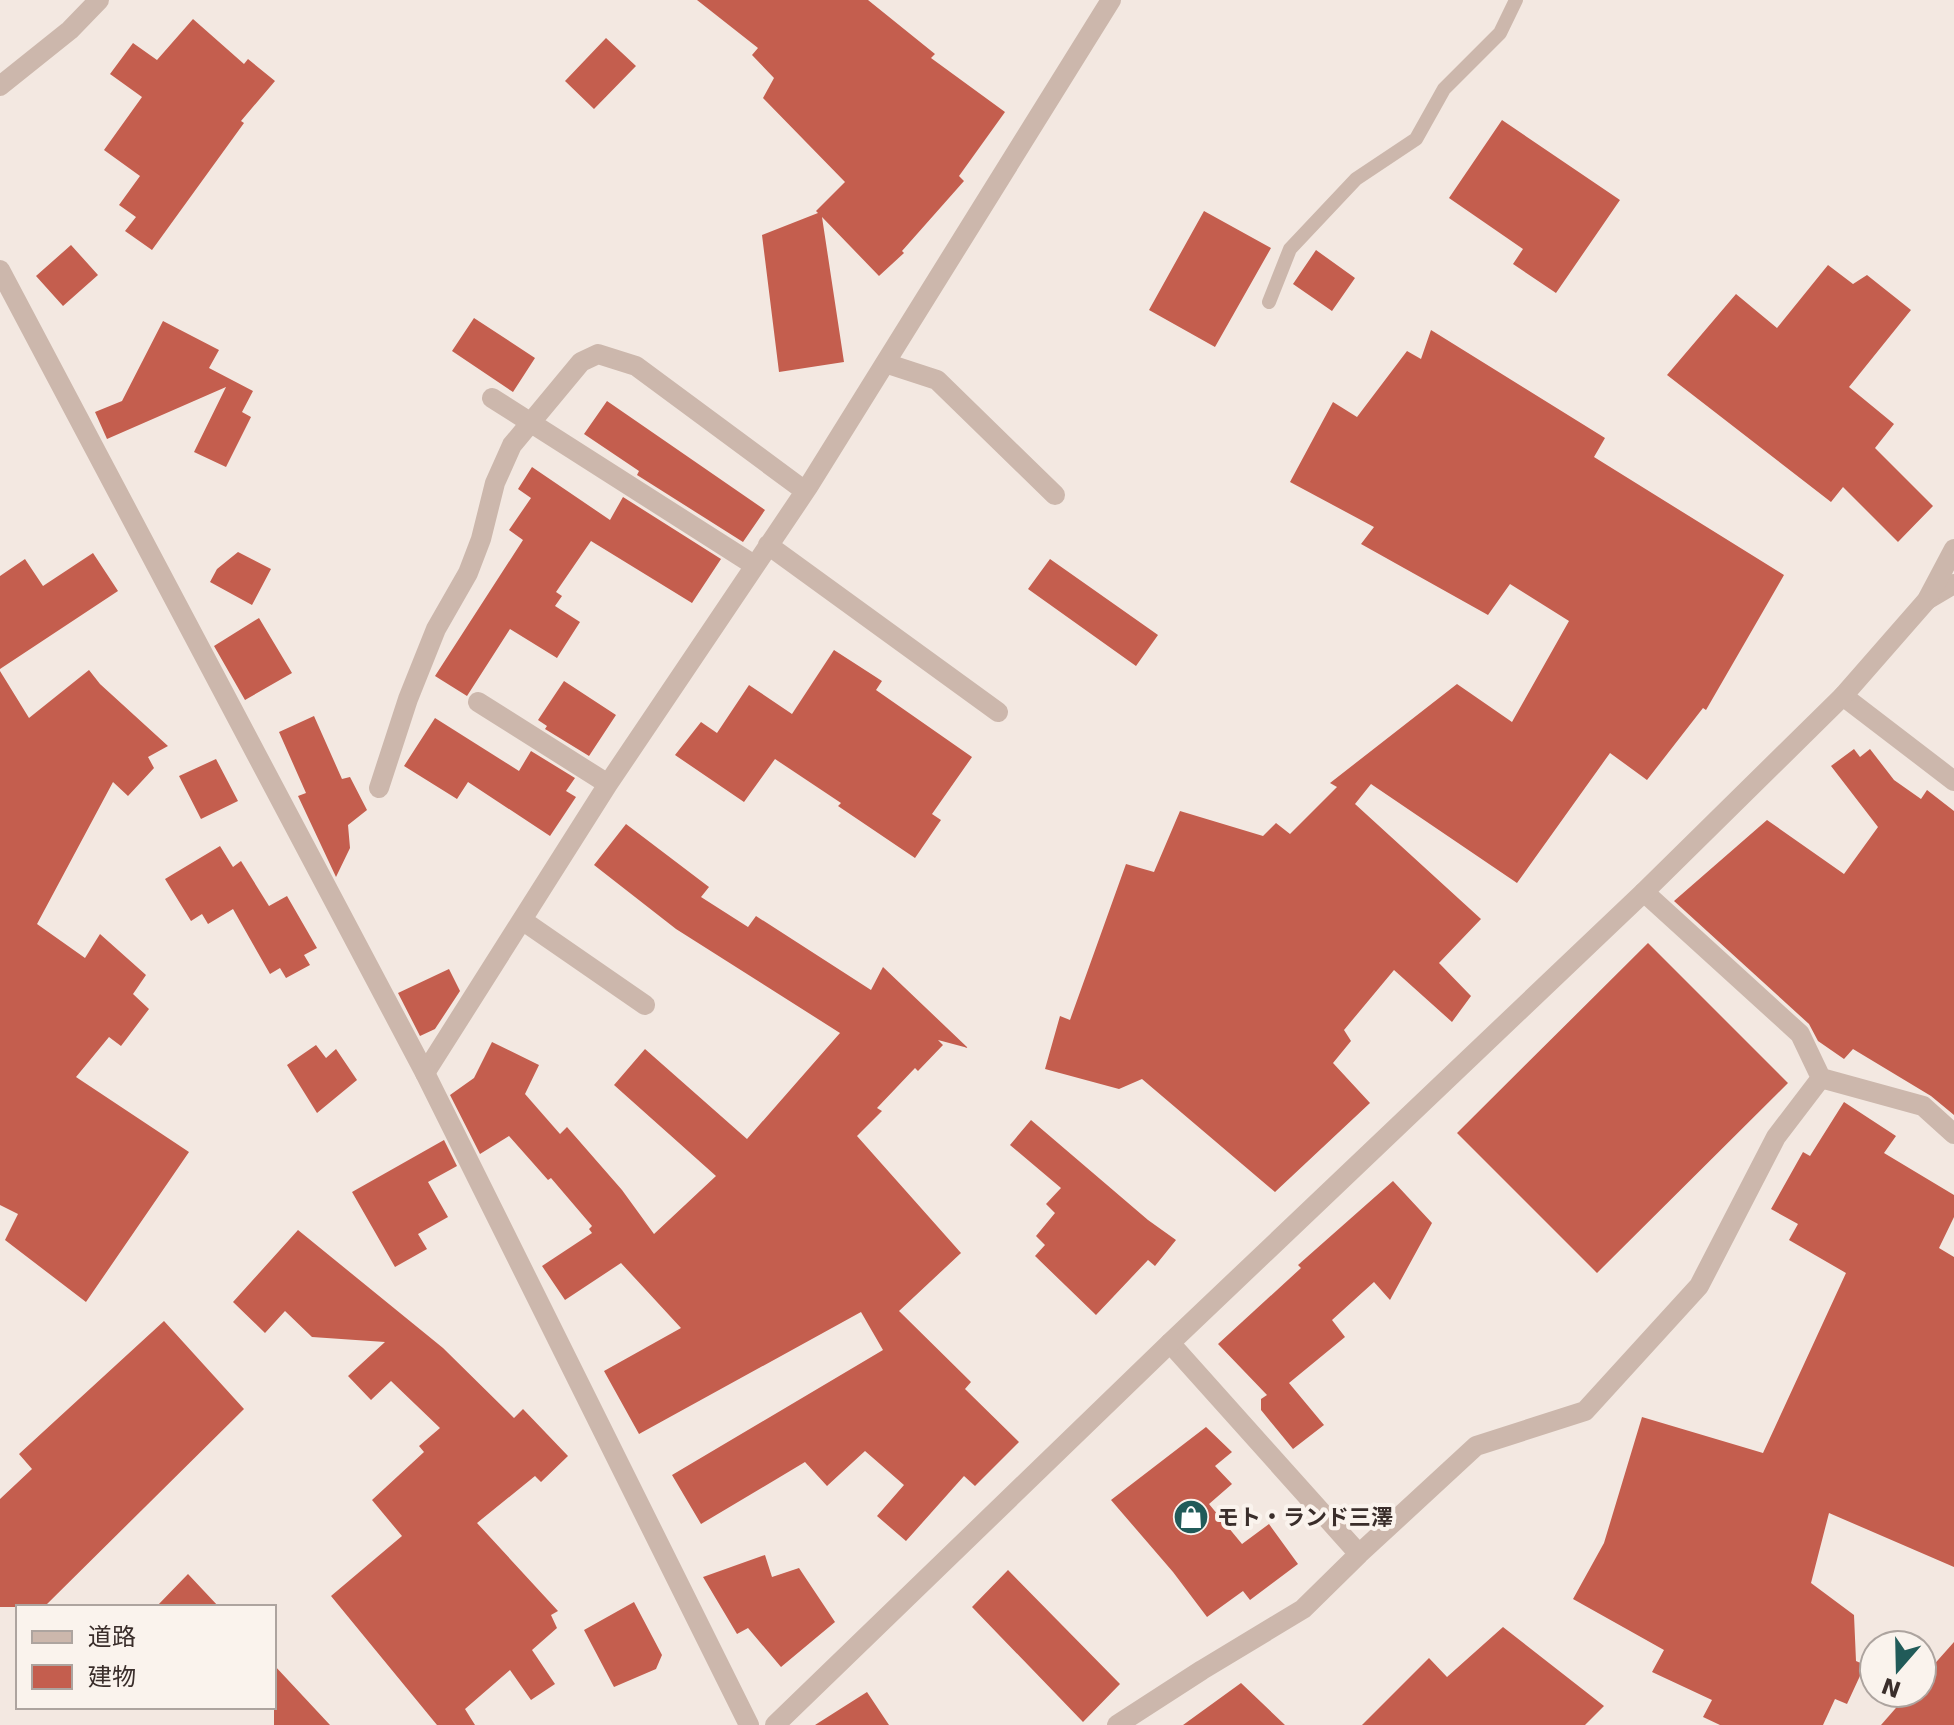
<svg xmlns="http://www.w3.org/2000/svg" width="1954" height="1725" font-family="'DejaVu Sans','Noto Sans JP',sans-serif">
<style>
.building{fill:#c45e4e}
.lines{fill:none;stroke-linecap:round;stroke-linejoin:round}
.service{stroke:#ccb7ac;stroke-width:14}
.minor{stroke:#ccb7ac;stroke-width:20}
.tertiary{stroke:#ccb7ac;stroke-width:20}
.labels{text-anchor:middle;stroke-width:8;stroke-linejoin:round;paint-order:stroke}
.poi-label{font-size:22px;font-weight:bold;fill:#3a2e2b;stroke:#faf3ed;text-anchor:start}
</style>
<rect width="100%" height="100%" fill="#f3e8e1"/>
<path class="building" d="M 697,0 L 868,0 L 935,54 L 931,58 L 1005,112 L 959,176 L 964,181 L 902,251 L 904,253 L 879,276 L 822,217 L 844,362 L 779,372 L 762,235 L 818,213 L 816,211 L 845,182 L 763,98 L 774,78 L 752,55 L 758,48 Z
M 193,19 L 244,64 L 248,59 L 275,81 L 241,121 L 244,123 L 152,250 L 125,231 L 136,217 L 119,205 L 140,176 L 104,150 L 142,97 L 110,74 L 133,43 L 157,60 Z
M 606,38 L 636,66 L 594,109 L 565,81 Z
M 1502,120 L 1620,200 L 1556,293 L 1513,264 L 1523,249 L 1449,198 Z
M 1204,211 L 1271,248 L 1215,347 L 1149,310 Z
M 71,245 L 98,275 L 63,306 L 36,276 Z
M 1316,250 L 1355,278 L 1332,311 L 1293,284 Z
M 1828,265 L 1853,284 L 1867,275 L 1911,310 L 1849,387 L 1894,424 L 1875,448 L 1933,506 L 1898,542 L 1843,487 L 1831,502 L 1667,375 L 1736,294 L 1777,328 Z
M 474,318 L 535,358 L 513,392 L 452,351 Z
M 163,321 L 219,350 L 209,368 L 253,391 L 242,412 L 251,417 L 226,467 L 194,452 L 226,387 L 107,439 L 95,412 L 122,401 Z
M 1431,330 L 1605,438 L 1594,457 L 1784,575 L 1706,710 L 1703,708 L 1647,780 L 1610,753 L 1517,883 L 1371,784 L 1355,804 L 1481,919 L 1439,963 L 1471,996 L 1452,1022 L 1394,970 L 1344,1030 L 1351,1041 L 1333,1063 L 1370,1103 L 1275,1192 L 1142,1079 L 1119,1089 L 1045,1069 L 1060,1016 L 1070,1020 L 1126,864 L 1154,872 L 1180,811 L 1263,836 L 1276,823 L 1290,834 L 1337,787 L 1330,783 L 1457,684 L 1512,722 L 1569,621 L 1510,584 L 1488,615 L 1361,544 L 1374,527 L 1290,482 L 1333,402 L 1357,417 L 1407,351 L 1421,359 Z
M 607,401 L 765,510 L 743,542 L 637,475 L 639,471 L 584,434 Z
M 532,467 L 610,520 L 623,497 L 721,559 L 692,603 L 591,541 L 556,592 L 562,596 L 555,606 L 580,622 L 557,658 L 510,629 L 467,696 L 435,676 L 523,540 L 509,530 L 531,498 L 518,489 Z
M 238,552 L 271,569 L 252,605 L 210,582 L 217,569 Z
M 93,553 L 118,591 L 0,669 L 0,576 L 25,559 L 43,586 Z
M 1050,559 L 1158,635 L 1136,666 L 1028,589 Z
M 259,618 L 292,673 L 245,700 L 214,646 Z
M 834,650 L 882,681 L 876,690 L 972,757 L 932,814 L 941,820 L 915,858 L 838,806 L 841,803 L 775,759 L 744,802 L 675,755 L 701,722 L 717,733 L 749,685 L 792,714 Z
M 89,670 L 100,684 L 168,746 L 148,757 L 154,768 L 128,796 L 113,782 L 37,924 L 85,958 L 100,934 L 146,975 L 133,994 L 149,1009 L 121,1046 L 109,1037 L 76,1077 L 189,1152 L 86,1302 L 5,1240 L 18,1214 L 0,1205 L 0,671 L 29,718 Z
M 564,681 L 616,715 L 589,756 L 545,729 L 547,726 L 538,720 Z
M 314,716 L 342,779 L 350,777 L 367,810 L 348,825 L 350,848 L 336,877 L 298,796 L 306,793 L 279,732 Z
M 435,718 L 519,771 L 531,751 L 575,778 L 566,791 L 576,797 L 550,836 L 468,782 L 457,799 L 404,766 Z
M 1854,749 L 1860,757 L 1870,749 L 1894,780 L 1921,799 L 1927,790 L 1954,811 L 1954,1115 L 1931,1096 L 1853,1049 L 1844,1059 L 1818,1041 L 1809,1024 L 1674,901 L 1767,820 L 1844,874 L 1878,827 L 1831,766 Z
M 216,759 L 238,801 L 201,819 L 179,776 Z
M 626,824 L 709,887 L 701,897 L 748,927 L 756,916 L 871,990 L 883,967 L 968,1048 L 938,1040 L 943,1045 L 918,1071 L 915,1068 L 877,1108 L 882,1111 L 857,1136 L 961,1253 L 899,1311 L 971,1382 L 965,1389 L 1019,1442 L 975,1486 L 964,1476 L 906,1541 L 877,1516 L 904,1485 L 865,1451 L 827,1486 L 805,1462 L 701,1524 L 672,1475 L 883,1350 L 861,1312 L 639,1434 L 604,1371 L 681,1328 L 621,1263 L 565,1300 L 542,1266 L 592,1233 L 589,1229 L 592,1226 L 551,1178 L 548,1180 L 509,1136 L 480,1154 L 450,1095 L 474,1078 L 492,1042 L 539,1065 L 525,1094 L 560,1134 L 567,1127 L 622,1190 L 654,1234 L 716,1176 L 614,1085 L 645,1049 L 747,1139 L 840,1033 L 676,929 L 594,865 Z
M 220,846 L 233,867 L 241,861 L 269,906 L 287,896 L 317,948 L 304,955 L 310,965 L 286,978 L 280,968 L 270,974 L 233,909 L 208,924 L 202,914 L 191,921 L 165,879 Z
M 1648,943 L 1788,1083 L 1597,1273 L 1457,1133 Z
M 449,969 L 460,991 L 435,1029 L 420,1036 L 398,993 Z
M 316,1045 L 326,1058 L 336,1049 L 357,1080 L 317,1113 L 287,1065 Z
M 1844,1102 L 1896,1136 L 1884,1153 L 1954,1195 L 1954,1217 L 1939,1248 L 1954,1257 L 1954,1567 L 1829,1513 L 1811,1583 L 1854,1615 L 1856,1661 L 1865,1665 L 1847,1704 L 1835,1699 L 1823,1725 L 1720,1725 L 1703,1717 L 1712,1700 L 1652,1672 L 1664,1650 L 1573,1599 L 1604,1543 L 1642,1417 L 1763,1453 L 1846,1273 L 1789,1240 L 1798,1224 L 1771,1209 L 1803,1152 L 1810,1156 Z
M 1031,1120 L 1148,1220 L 1176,1240 L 1155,1266 L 1148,1260 L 1096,1315 L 1035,1256 L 1045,1245 L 1036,1236 L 1055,1213 L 1046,1204 L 1061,1188 L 1010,1145 Z
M 444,1140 L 457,1166 L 428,1182 L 448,1217 L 418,1234 L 427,1249 L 395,1267 L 352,1192 Z
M 1393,1181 L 1432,1223 L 1390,1300 L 1374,1282 L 1332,1320 L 1345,1337 L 1289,1383 L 1324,1425 L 1293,1449 L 1261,1410 L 1261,1399 L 1267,1395 L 1218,1344 L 1301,1268 L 1298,1265 Z
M 298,1230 L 443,1348 L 514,1418 L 523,1409 L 568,1456 L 541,1482 L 535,1476 L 477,1523 L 558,1611 L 551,1615 L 557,1628 L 532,1650 L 555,1684 L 531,1700 L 510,1670 L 465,1709 L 475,1725 L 437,1725 L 331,1596 L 402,1536 L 372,1500 L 424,1452 L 419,1446 L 440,1428 L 391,1381 L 371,1400 L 348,1376 L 385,1342 L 312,1337 L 285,1311 L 265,1333 L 233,1302 Z
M 164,1321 L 244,1409 L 44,1607 L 0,1607 L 0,1499 L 32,1469 L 19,1454 Z
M 1206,1427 L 1232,1452 L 1215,1466 L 1232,1484 L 1209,1504 L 1242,1544 L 1269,1524 L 1298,1564 L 1250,1600 L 1243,1591 L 1207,1617 L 1173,1572 L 1111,1500 Z
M 765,1555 L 772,1577 L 799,1568 L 835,1622 L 781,1667 L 748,1628 L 737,1634 L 703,1577 Z
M 1008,1570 L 1120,1684 L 1083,1722 L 972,1607 Z
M 188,1574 L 219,1607 L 156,1607 Z
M 634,1602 L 662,1655 L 656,1669 L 614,1687 L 584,1630 Z
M 1503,1627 L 1604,1706 L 1585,1725 L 1362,1725 L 1429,1658 L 1447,1677 Z
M 1954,1642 L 1954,1725 L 1881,1725 L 1909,1693 L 1922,1693 L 1922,1678 Z
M 274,1665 L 330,1725 L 274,1725 Z
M 1241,1683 L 1285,1725 L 1183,1725 Z
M 867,1692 L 889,1725 L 815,1725 Z"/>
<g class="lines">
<path class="service" d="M 1269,302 L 1290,249 L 1356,179 L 1416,139 L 1444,89 L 1500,33 L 1516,0"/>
<path class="minor" d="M 0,86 L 70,30 L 99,0
M 885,363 L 937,380 L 1055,495
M 492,398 L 754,565
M 768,545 L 998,712
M 1927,600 L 1954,584
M 1843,696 L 1954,781
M 478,702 L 608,784
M 379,788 L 408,699 L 436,629 L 468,573 L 481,539 L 495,483 L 512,445 L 581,362 L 598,354 L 636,366 L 805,491
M 1644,892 L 1800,1034 L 1821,1078 L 1923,1106 L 1954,1134
M 522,920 L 645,1005
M 425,1073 L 608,784 L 808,487 L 1111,0
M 1170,1343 L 1359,1554 L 1476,1446 L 1585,1411 L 1699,1286 L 1776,1137 L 1821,1078
M 1117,1725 L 1202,1670 L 1303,1609 L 1359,1554"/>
<path class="tertiary" d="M 0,270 L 425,1073 L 749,1725
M 775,1725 L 1170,1343 L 1644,892 L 1843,696 L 1927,600 L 1954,549"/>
</g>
<defs>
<symbol id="shop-disc" viewBox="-11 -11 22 22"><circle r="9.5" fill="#215b59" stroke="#faf3ed"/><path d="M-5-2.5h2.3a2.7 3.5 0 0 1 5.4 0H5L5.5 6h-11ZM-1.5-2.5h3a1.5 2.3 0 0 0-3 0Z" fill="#fff"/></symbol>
</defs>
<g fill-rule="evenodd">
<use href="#shop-disc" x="1171" y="1497" width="40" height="40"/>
</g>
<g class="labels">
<g class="poi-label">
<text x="1217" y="1525">モト・ランド三澤</text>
</g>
</g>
<rect x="16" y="1605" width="260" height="104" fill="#faf3ed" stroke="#ada49f" stroke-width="2"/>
<rect x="32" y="1631" width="40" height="12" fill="#ccb7ac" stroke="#ada49f" stroke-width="2"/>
<text x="88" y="1645" font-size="24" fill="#3a2e2b">道路</text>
<rect x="32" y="1665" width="40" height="24" fill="#c45e4e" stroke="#ada49f" stroke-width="2"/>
<text x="88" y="1685" font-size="24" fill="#3a2e2b">建物</text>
<g transform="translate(1898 1669) rotate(200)"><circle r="38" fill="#faf3ed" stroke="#ada49f" stroke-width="2"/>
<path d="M0-6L14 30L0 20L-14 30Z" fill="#215b59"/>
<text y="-12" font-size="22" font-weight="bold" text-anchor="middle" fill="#3a2e2b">N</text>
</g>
</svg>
